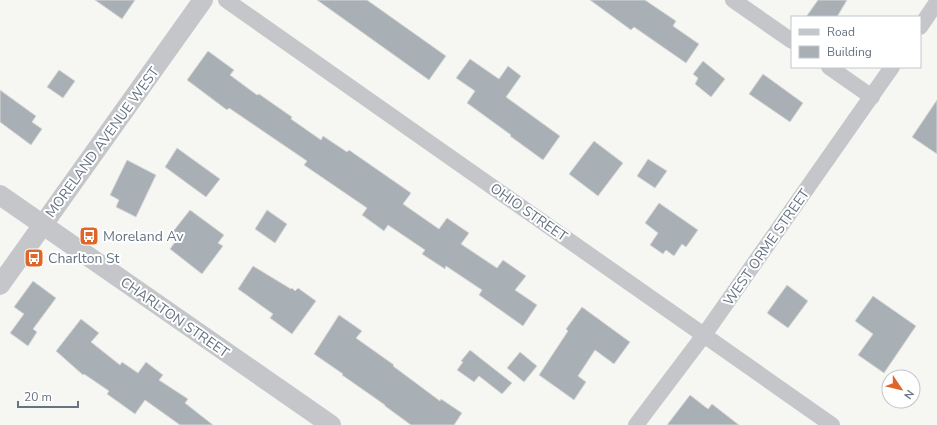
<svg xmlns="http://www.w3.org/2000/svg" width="937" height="425" font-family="'Nunito Sans',sans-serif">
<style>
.building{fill:#a8afb5;stroke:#d7d8d5}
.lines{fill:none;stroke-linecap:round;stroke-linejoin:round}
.minor{stroke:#c4c6ca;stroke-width:16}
.tertiary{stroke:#c4c6ca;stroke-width:20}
.labels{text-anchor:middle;stroke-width:4;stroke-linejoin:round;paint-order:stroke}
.street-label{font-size:14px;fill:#667383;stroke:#fff}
.poi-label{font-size:14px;fill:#667383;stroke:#fff;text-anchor:start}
</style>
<rect width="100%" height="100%" fill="#f6f6f3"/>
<path class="building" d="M 95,0 L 135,0 L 122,19 Z
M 317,0 L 367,0 L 446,56 L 429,80 Z
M 590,0 L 645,0 L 676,21 L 673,26 L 699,44 L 686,63 L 634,27 L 631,30 Z
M 818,0 L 847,0 L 837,17 L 806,17 Z
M 208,51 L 234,70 L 230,75 L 257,95 L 259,94 L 292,117 L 291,119 L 321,140 L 323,136 L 347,152 L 349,150 L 411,193 L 403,204 L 439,229 L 447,218 L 469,233 L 461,244 L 497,268 L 503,260 L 526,276 L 515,290 L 537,305 L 523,326 L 479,295 L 482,290 L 446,266 L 445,269 L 422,254 L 425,250 L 388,225 L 384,231 L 362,215 L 367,208 L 304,165 L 307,161 L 229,108 L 227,110 L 187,80 Z
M 470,59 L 499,79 L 508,66 L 521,76 L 506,97 L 560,136 L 543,160 L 510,136 L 511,135 L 467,103 L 475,91 L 456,78 Z
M 703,61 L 725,79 L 711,97 L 695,84 L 698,78 L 693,74 Z
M 59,70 L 75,81 L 63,98 L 47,87 Z
M 763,74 L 803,103 L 790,122 L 749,94 Z
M 0,90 L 36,116 L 32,122 L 42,129 L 31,145 L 0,122 Z
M 937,100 L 937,154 L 912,137 Z
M 594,141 L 623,163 L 598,196 L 569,174 Z
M 177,148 L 220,179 L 206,197 L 165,167 Z
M 648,159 L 667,171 L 655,188 L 637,176 Z
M 127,160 L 156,175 L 136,217 L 116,207 L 119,200 L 110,195 Z
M 659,203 L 698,230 L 686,247 L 682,244 L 674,256 L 666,250 L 663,254 L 650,245 L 658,233 L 645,223 Z
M 190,210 L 224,235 L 218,243 L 223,246 L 202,274 L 170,249 L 178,238 L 171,234 Z
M 267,210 L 287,224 L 275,243 L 255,229 Z
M 253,266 L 291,289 L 292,288 L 295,291 L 298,288 L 316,301 L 292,334 L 270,318 L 273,314 L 238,289 Z
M 33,281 L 56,298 L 33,329 L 37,332 L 28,346 L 10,333 L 24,314 L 14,307 Z
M 787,285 L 808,301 L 788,328 L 767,313 Z
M 873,296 L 916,326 L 884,373 L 858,355 L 873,334 L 855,321 Z
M 582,307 L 630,342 L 614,364 L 595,350 L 578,376 L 586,382 L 574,400 L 539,375 L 568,331 L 566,329 Z
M 339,315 L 362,331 L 356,338 L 394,365 L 393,366 L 440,401 L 441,399 L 462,413 L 454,425 L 411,425 L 385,406 L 385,405 L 342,375 L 343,374 L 314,354 Z
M 81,319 L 99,333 L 91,342 L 120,365 L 122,362 L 138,373 L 146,362 L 163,375 L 159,380 L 188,399 L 185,403 L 213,425 L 180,425 L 145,400 L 135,414 L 107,394 L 109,391 L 84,374 L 83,375 L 56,351 Z
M 470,350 L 512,383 L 502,394 L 479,376 L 474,382 L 457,370 L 463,362 L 461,361 Z
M 520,352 L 537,366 L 524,382 L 507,368 Z
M 690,395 L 708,409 L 712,404 L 739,425 L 667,425 Z"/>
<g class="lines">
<path class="minor" d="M 226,0 L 832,425
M 733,0 L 792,41
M 920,27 L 937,2
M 829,67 L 872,97
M 636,425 L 704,335 L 892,67"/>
<path class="tertiary" d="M 0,195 L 331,425
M 0,285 L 203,0"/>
</g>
<defs>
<symbol id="bus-square" viewBox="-11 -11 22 22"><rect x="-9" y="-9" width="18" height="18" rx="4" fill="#df662a" stroke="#fff"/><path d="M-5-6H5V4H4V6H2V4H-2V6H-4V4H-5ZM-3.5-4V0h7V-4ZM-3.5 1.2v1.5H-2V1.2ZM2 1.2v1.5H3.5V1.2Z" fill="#fff"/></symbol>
</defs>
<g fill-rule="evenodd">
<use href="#bus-square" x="78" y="225" width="22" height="22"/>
<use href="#bus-square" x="23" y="247" width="22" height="22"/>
</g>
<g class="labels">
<g class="street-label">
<text transform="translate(102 142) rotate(-54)" y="5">MORELAND AVENUE WEST</text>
<text transform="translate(529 212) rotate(35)" y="5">OHIO STREET</text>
<text transform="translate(766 247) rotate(-55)" y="5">WEST ORME STREET</text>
<text transform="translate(175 317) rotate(35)" y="5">CHARLTON STREET</text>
</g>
<g class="poi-label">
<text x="103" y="241">Moreland Av</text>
<text x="48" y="263">Charlton St</text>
</g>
</g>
<rect x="791" y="16" width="130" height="52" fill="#ffffff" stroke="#c2c7cd"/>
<rect x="799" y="29" width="20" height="6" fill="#c4c6ca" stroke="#c2c7cd"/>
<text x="827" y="36" font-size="12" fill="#667383">Road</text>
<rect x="799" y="46" width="20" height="12" fill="#a8afb5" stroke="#c2c7cd"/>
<text x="827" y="56" font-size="12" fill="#667383">Building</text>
<g transform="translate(901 389) rotate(125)"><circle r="19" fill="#ffffff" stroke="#c2c7cd"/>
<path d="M0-3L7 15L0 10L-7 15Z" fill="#df662a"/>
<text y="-6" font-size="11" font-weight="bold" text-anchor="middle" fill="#667383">N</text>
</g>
<path d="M18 401v6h60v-6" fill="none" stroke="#667383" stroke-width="2"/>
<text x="24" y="401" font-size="12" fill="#667383" stroke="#ffffff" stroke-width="3" paint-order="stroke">20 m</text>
</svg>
